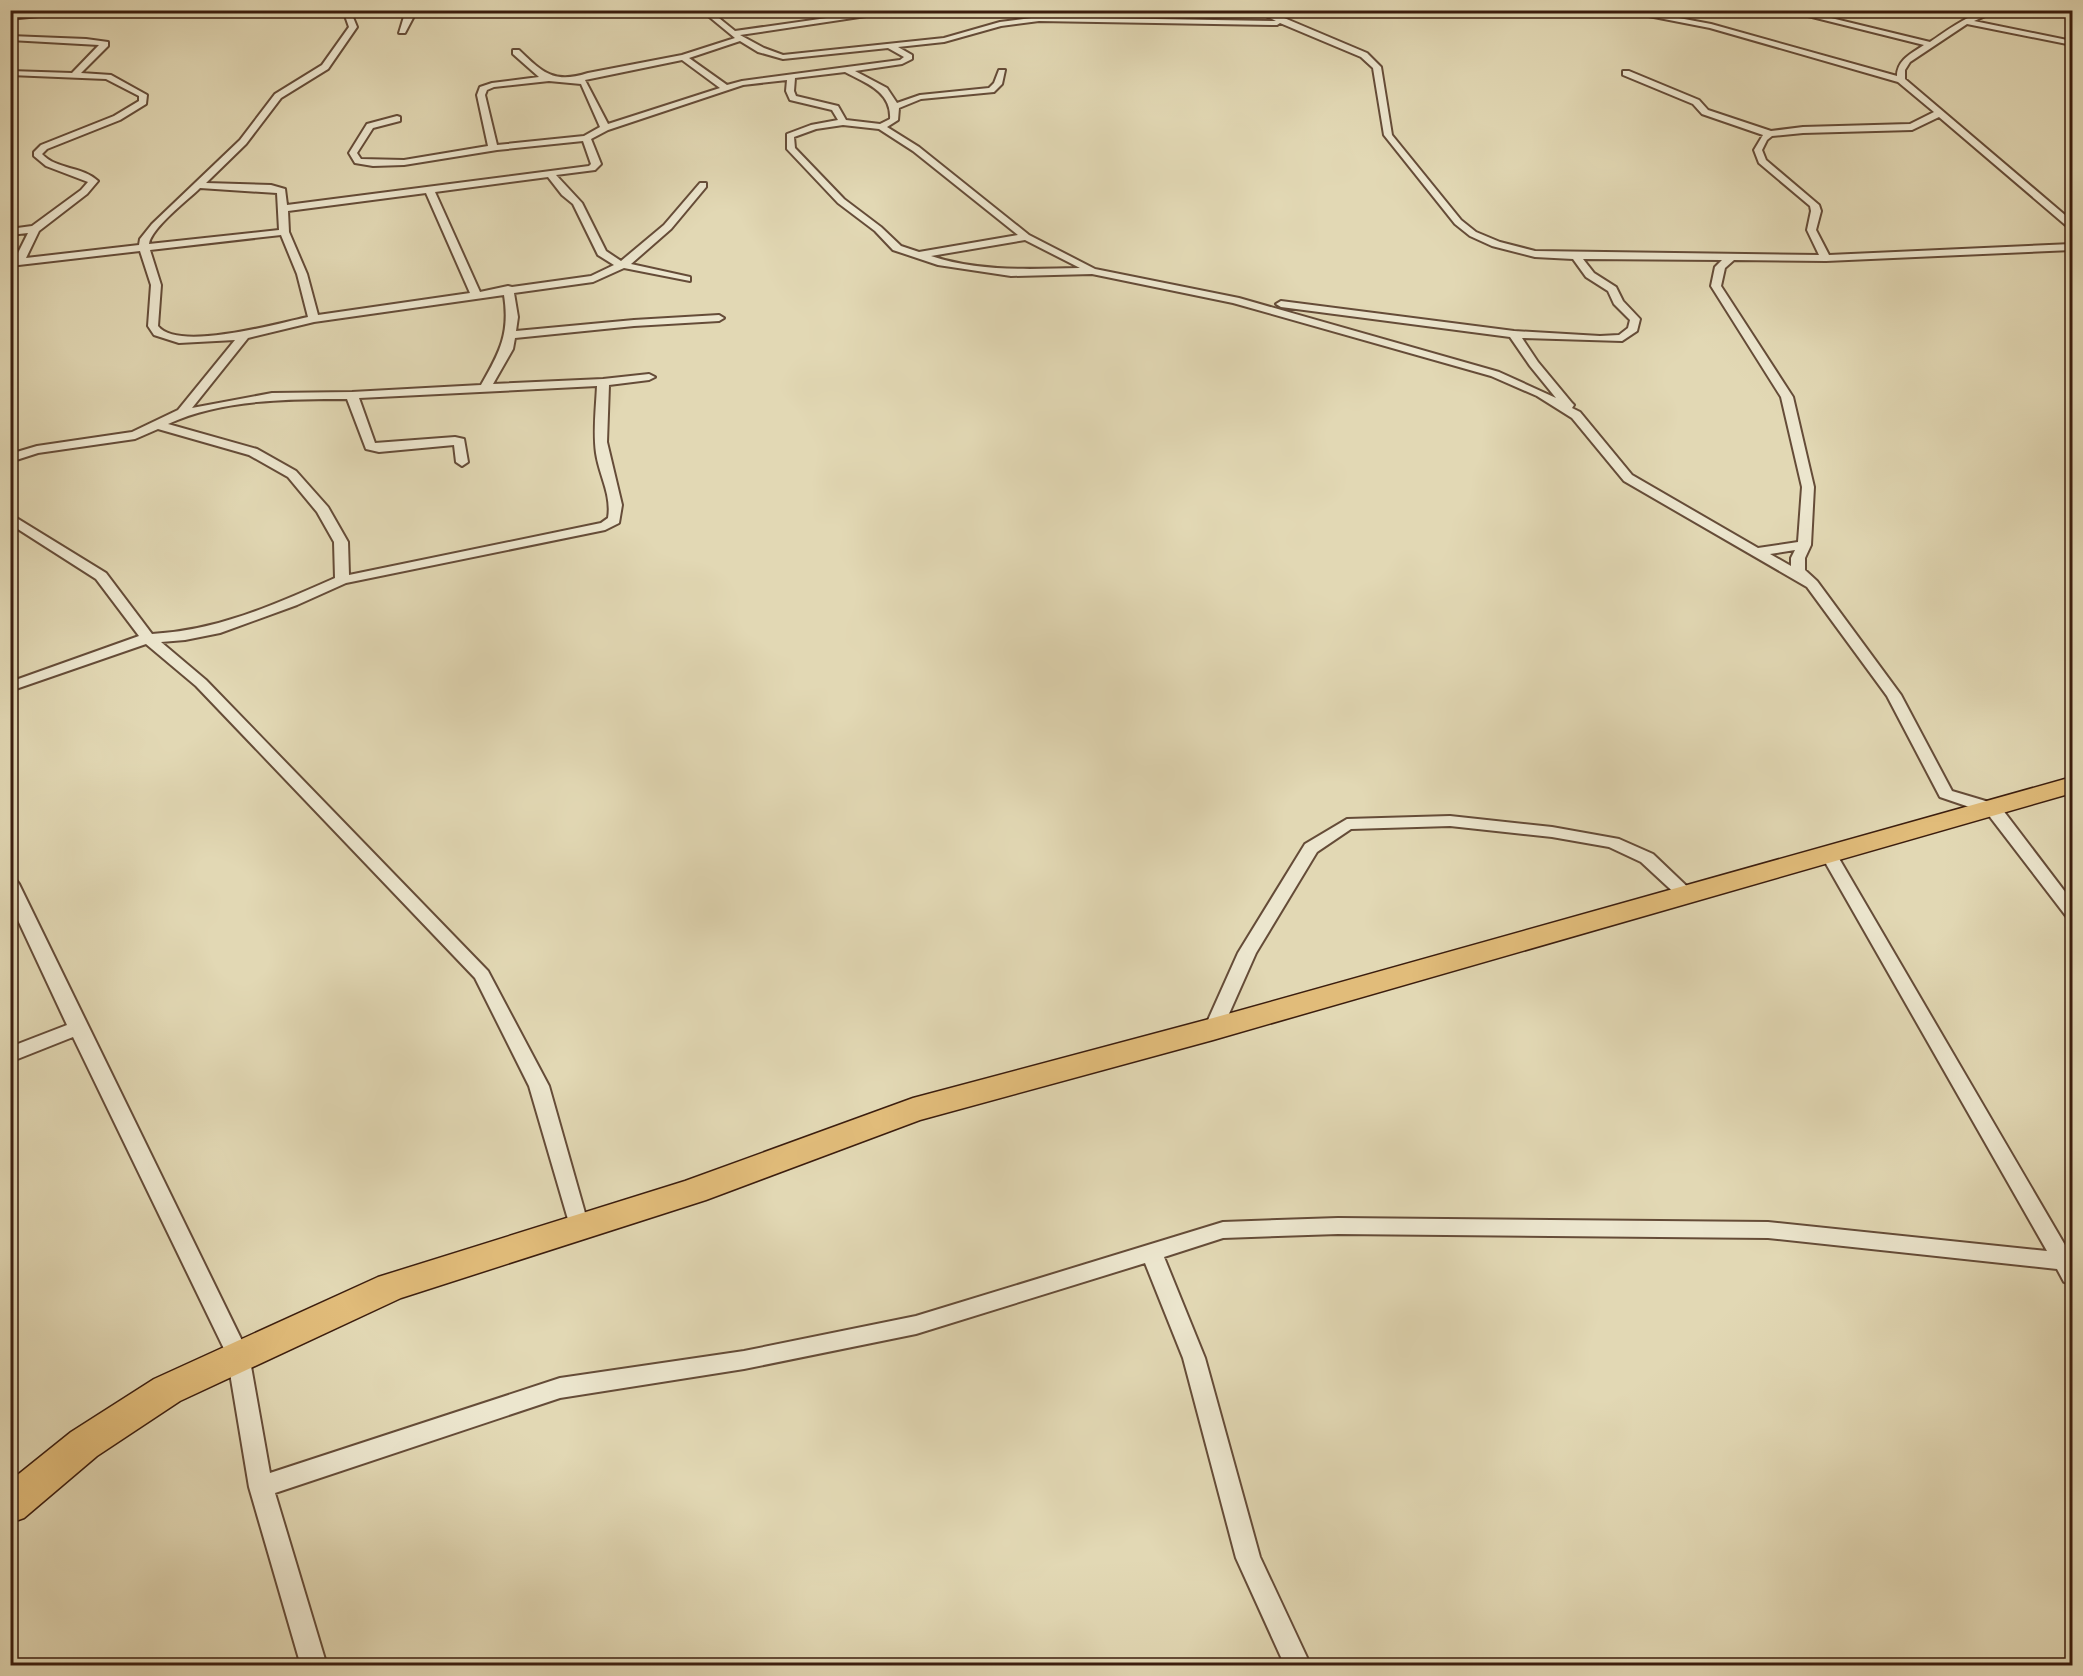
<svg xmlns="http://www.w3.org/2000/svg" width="2083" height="1676" font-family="'Gentium Book Plus',serif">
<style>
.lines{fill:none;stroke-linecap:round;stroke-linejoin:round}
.street-casing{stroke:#654c38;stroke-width:4}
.primary-casing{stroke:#3b1d0e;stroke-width:3}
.street{fill:#ece6ce;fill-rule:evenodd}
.primary{fill:#e1bc7a;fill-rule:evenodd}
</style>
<rect width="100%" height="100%" fill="#e2d8b4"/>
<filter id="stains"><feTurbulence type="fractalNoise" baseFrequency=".00333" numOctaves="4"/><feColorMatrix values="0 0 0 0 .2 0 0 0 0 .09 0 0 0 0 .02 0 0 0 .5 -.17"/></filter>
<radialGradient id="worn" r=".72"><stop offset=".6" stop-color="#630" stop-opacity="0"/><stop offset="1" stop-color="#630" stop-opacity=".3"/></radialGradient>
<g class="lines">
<defs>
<path id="street" d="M 61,10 L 96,10 L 10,19 L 10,15 Z
M 343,10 L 350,10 L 357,27 L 328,69 L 281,98 L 246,144 L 206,183 L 271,185 L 285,189 L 287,205 L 589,166 L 591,164 L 583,141 L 497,150 L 404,165 L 373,166 L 355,163 L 349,153 L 367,124 L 397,116 L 400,117 L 400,121 L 373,128 L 357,153 L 361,159 L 404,160 L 488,146 L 477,95 L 480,87 L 492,83 L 539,77 L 513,54 L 513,50 L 519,50 C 543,73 554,84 588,73 L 682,55 L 735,38 L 701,10 L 709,10 L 735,31 L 883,10 L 906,10 L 740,35 L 764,48 L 783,55 L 944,38 L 1000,22 L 1039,17 L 1276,21 L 1254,10 L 1265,10 L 1367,53 L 1381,67 L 1392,135 L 1461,220 L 1476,232 L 1500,242 L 1535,251 L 1819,255 L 1807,230 L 1811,211 L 1810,206 L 1759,163 L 1754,150 L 1763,135 L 1702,114 L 1693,104 L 1623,75 L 1623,71 L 1629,71 L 1699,100 L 1708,110 L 1771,131 L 1803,127 L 1910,124 L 1934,112 L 1898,82 L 1710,28 L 1618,10 L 1636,10 L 1711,24 L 1897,76 C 1897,60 1912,53 1924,45 L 1784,10 L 1798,10 L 1930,42 C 1951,28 1973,10 1999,10 L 1974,21 L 2072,41 L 2072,45 L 1967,24 L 1910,62 L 1905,70 L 1905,79 L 2072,221 L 2072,229 L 2069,228 L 1939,117 L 1912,130 L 1803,133 L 1772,136 L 1767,140 L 1762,150 L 1766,160 L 1819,205 L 1821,211 L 1816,230 L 1829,255 L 2072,244 L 2072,250 L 1826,261 L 1734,260 L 1725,268 L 1721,286 L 1793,397 L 1814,487 L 1811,545 L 1805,558 L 1805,570 L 1817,581 L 1901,695 L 1952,791 L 1999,805 L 2072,901 L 2072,918 L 2066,916 L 1987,813 L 1940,797 L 1887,696 L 1807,587 L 1624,481 L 1572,418 L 1537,396 L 1491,376 L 1233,303 L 1092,274 L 1011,276 L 938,265 L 893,250 L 875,231 L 838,203 L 787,149 L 787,134 L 811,125 L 838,120 L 832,110 L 790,100 L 786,91 L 787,80 L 743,85 L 608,130 L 591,139 L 601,164 L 595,170 L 556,175 L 582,203 L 606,251 L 621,261 L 664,225 L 700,183 L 706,183 L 706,187 L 671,229 L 631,264 L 690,277 L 690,281 L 624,268 L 593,282 L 514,293 L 518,317 L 516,331 L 634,320 L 719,315 L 724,318 L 719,321 L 634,326 L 515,338 L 513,349 L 493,384 L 603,379 L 649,374 L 655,377 L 649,380 L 609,385 L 607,442 L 622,505 L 619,523 L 605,530 L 346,583 L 297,605 L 220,633 L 185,640 L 161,642 L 206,680 L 488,971 L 549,1086 L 589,1227 L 586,1233 L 579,1235 L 572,1233 L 529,1086 L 475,978 L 196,686 L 146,644 L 10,691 L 10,682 L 139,636 L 96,579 L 10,524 L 10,514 L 106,573 L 152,634 C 219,630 274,605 335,578 L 334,542 L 317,512 L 288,477 L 249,455 L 158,429 L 135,439 L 38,453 L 10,462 L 10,454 L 37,446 L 132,432 L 178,410 L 235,340 L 179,343 L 154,335 L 148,326 L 151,285 L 140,251 L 10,266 L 10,260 L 15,259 L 28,233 L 10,235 L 10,229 L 32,226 L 81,190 L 88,182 L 46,166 L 34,156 L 34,152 L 41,145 L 114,116 L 139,101 L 139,96 L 106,79 L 10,75 L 10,71 L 72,73 L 99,45 L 10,40 L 10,36 L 86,39 L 108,42 L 108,46 L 81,73 L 111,75 L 147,95 L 146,104 L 120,120 L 47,149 L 42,154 C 57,170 82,166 98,181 L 87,194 L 39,231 L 26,258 L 139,245 L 140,239 L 152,224 L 240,140 L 275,94 L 322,65 L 349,27 ZM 1039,21 L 1277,25 L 1280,23 L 1361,57 L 1373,68 L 1384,135 L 1455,224 L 1470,236 L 1492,246 L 1535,257 L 1573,259 L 1586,277 L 1608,291 L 1614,304 L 1630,320 L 1628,328 L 1619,335 L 1600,336 L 1514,331 L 1281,301 L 1276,304 L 1281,307 L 1510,337 L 1530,366 L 1556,398 L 1499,372 L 1239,298 L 1095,269 L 1029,235 L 919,147 L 887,127 L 898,120 L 899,108 L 921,99 L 994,92 L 1002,84 L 1005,70 L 999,70 L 994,83 L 989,88 L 920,95 L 897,103 L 887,88 L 855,71 L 902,64 L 912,59 L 912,55 L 898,47 L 944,42 L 1001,26 ZM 740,41 L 758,52 L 783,59 L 888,48 L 904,57 L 900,60 L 742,81 L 727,85 L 689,58 ZM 682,60 L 720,88 L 608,124 L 585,80 ZM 845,72 C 866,83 892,92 890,119 L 880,124 L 846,120 L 838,106 L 796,96 L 794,91 L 795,78 ZM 549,81 L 581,84 L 600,127 L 584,136 L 497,145 L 485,95 L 487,90 L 494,87 ZM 843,125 L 879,129 L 913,151 L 1018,235 L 919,252 L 901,246 L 881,227 L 844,199 L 795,148 L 794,137 L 816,129 ZM 548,177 L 562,195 L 573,204 L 598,255 L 614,265 L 591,276 L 512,287 L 508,286 L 480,292 L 435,192 ZM 200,188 L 277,193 L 279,230 L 149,244 C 151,228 188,200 200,188 ZM 426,193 L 470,293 L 318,315 L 307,274 L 289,232 L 288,211 ZM 281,235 L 297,274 L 308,317 C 279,323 178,352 158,326 L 161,285 L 150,250 ZM 1025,240 L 1080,268 C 1030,269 979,272 931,256 ZM 1583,259 L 1722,260 L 1715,267 L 1711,286 L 1781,397 L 1802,487 L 1798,542 L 1758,548 L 1632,475 L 1580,412 L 1572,408 L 1574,405 L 1572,403 L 1538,362 L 1522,338 L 1622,341 L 1637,331 L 1640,319 L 1623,301 L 1616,287 L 1594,273 ZM 504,295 C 510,333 500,352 481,385 L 352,392 L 272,393 L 192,408 L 248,338 L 314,322 ZM 597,386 C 596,408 593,431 596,453 C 599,475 612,495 608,518 L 601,523 L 349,575 L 348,542 L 328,507 L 296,471 L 257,449 L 168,424 C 221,399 290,399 347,399 L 366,449 L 379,452 L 454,445 L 456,462 L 462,466 L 468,462 L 464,439 L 455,437 L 375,443 L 359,398 ZM 1795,550 L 1791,558 L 1791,566 L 1770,554 Z
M 406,10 L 414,10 L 414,16 L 405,33 L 399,33 Z
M 1450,816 L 1552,827 L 1619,839 L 1653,854 L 1696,895 L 1693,899 L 1681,899 L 1641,862 L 1609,847 L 1552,837 L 1450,826 L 1351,829 L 1317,852 L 1256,953 L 1220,1034 L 1213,1036 L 1206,1034 L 1204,1029 L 1238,953 L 1305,844 L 1347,819 Z
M 1829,850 L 1835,851 L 1837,855 L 2069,1252 L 2072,1252 L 2072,1285 L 2064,1282 L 2057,1269 L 1768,1238 L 1338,1234 L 1223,1238 L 1164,1257 L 1205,1358 L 1260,1557 L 1311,1666 L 1285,1666 L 1236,1558 L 1183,1358 L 1145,1263 L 916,1334 L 744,1369 L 560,1398 L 275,1493 L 327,1666 L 301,1666 L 249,1487 L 227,1355 L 73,1037 L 10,1062 L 10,1047 L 67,1025 L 10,903 L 10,879 L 16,880 L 19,884 L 249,1355 L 270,1473 L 560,1378 L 744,1351 L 916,1316 L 1223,1222 L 1338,1218 L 1768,1222 L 2047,1251 L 1821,855 L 1823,851 Z"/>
<path id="primary" d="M 2072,777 L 2072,793 L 1213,1040 L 920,1120 L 706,1200 L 401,1298 L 180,1401 L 97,1456 L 24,1518 L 10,1523 L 10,1481 L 71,1432 L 154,1379 L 378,1277 L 685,1181 L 913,1098 L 1213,1018 Z"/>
</defs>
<use href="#street" class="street-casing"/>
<use href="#primary" class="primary-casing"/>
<use href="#street" class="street"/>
<use href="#primary" class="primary"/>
</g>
<rect width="2083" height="1676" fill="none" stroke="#e2d8b4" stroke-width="36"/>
<rect x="12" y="12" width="2059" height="1652" fill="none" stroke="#3b1d0e" stroke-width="3"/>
<rect x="18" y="18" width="2047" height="1640" fill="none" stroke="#3b1d0e" stroke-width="1.5"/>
<rect width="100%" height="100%" filter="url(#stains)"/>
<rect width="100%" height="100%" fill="url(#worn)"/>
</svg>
